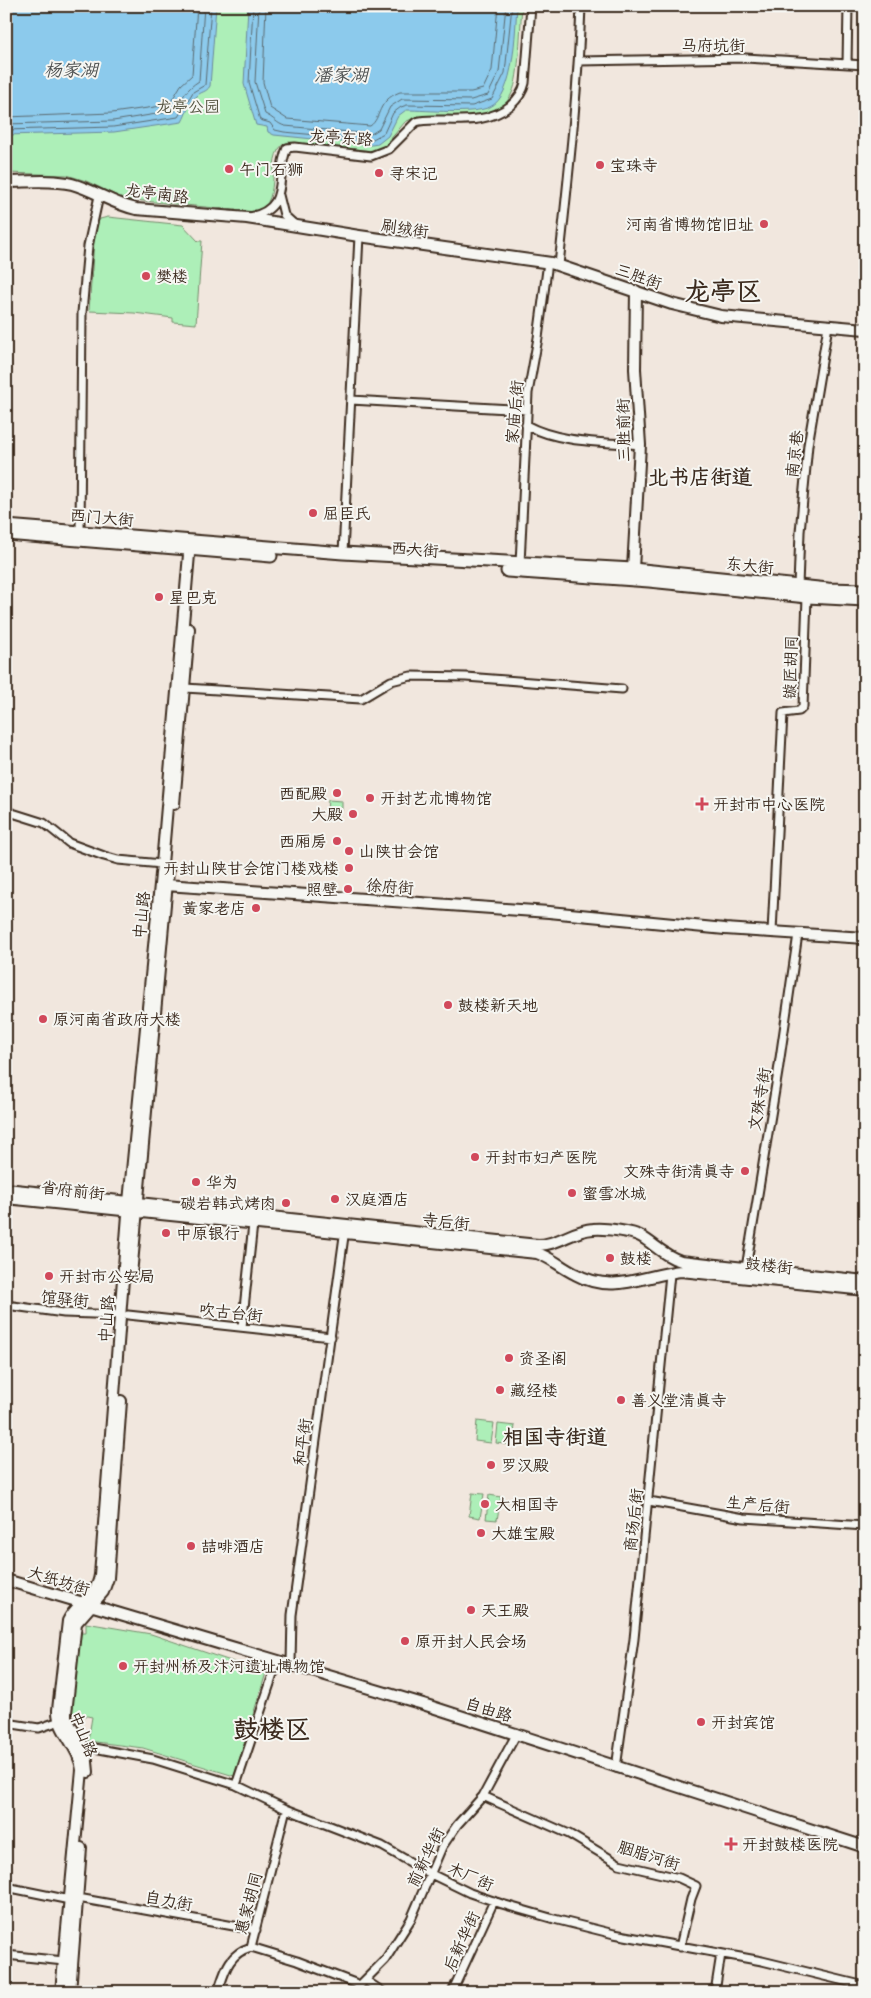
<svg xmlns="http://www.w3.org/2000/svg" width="871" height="1998" font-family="Sriracha,'LXGW WenKai TC',sans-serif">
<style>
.green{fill:#adefb8;stroke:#748c6b}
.water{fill:#8ccaec;stroke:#6c8a9a}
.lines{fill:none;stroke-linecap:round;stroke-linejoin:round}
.shore{stroke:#5b6a70;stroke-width:1}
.street-casing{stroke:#3b2a1e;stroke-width:11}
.secondary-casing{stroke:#3b2a1e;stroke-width:14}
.primary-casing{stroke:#3b2a1e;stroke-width:15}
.street{stroke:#f6f6f2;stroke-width:7}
.secondary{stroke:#f6f6f2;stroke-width:10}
.primary{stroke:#f6f6f2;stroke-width:11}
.poi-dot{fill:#d1495b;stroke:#f6f6f2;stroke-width:2}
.labels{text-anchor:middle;stroke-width:4;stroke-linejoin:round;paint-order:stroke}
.street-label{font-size:16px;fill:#3b2a1e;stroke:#f6f6f2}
.park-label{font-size:16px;fill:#52513d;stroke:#f6f6f2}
.poi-label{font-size:16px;fill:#3b2a1e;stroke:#f6f6f2;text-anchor:start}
.water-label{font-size:18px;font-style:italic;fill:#4f5252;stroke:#f6f6f2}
.district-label{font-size:21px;font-weight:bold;fill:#3b2a1e;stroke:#f6f6f2}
.town-label{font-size:26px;font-weight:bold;fill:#3b2a1e;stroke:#f6f6f2}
</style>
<rect width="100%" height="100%" fill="#f1e7de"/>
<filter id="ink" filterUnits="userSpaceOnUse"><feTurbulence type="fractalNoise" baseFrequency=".02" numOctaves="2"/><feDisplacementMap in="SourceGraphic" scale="10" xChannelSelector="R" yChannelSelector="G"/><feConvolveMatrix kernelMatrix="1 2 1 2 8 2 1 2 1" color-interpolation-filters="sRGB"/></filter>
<g filter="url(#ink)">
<path class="green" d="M 6,6 L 522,6 C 520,27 520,76 512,93 C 507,104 498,112 486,115 L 418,116 L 405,122 L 384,147 L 379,150 L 373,151 L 289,142 C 261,149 286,202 256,212 L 124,199 L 86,181 L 67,175 L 6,173 Z
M 108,217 L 183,225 L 198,241 L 202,241 L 196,324 L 173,322 L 173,318 L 134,313 L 89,311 L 95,227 L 100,219 Z
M 328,800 L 342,801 L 342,811 L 327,810 Z
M 477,1421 L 494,1423 L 491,1443 L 475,1441 Z
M 498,1424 L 515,1426 L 512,1445 L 496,1443 Z
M 472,1493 L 484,1494 L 480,1518 L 469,1516 Z
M 489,1495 L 501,1497 L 497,1520 L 486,1519 Z
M 86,1623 L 151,1634 L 266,1673 L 234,1776 L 143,1748 L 88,1741 L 92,1717 L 72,1713 L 81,1633 L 86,1633 Z"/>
<path class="water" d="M 6,6 L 216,6 L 210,86 C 206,93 201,91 197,96 C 189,102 187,113 182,122 L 114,132 L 6,135 Z
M 248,6 L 517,6 C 515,29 515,96 490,107 C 471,115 429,110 406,110 L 398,116 L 388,136 L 378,144 L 372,145 L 274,135 L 268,132 L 267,127 L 256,125 L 244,84 Z"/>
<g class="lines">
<path class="shore" d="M 253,6 L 249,83 L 260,120 L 270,123 L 275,130 L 284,132 L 371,140 L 384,133 L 393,113 L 401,107 L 407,105 L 472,106 L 492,99 L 505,73 L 512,6
M 259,6 L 255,82 L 265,114 C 274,118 277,124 285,126 L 371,134 L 379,129 L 390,107 L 402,99 L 471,100 L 488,95 L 499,72 L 506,6
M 266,6 L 263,82 L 270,108 L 287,119 L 370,126 C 382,118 376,101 400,92 L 471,92 L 483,89 L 492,70 L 498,6
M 6,117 L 112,113 L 169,105 L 181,85 L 192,75 L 197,6
M 6,124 L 113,121 L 175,111 C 182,98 186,89 199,81 L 204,6
M 6,130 L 113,127 L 178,117 L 193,92 L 205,85 L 211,6"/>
<defs>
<path id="street" d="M 579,61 L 746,58 L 865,65
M 847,64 L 848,6
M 279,195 L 284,215 L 294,224
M 250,217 C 292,208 274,177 287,148 L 295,147 L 371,156 L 389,149 L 416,122 C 422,120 429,120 435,120 C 462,120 488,123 510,106 C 517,100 523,92 525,83 L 531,6
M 559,265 C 568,179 578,93 581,6
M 351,400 L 527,410
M 526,425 C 559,443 603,442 640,445
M 80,531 L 82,313 L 88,246 L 99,196
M 343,553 L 359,236
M 520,564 L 528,393 L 538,338 L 548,262
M 798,586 L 800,532 L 808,445 L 828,326
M 185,688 L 361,699 L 391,681 L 411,676 L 466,677 L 622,689
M 6,811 L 44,823 L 69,843 L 104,856 L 118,860 L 162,864
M 772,932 L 783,713 L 799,711 L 803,707 L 807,597
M 746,1268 L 778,1072 L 798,934
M 6,1305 L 64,1313 L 122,1315
M 128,1315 L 331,1337
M 242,1327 L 253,1224
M 649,1501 L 744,1518 L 865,1526
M 291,1663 L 292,1615 L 345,1229
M 6,1723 L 39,1728 L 60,1721
M 83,1746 L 153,1759 L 236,1785 L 286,1809 L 382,1846 L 431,1874 L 470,1893 L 502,1904 L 554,1919 L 614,1934 L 762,1961 L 865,1986
M 616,1768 L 634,1639 L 670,1274
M 236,1785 L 278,1660
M 483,1796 L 569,1834 L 619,1864 L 679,1878 L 696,1886 L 691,1899 L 680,1947
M 6,1887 L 70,1900
M 78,1898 L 256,1930
M 251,1947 L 286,1809
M 251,1947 L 297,1961 L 360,1985
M 6,1955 L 64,1961
M 365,1980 L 383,1992
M 218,1992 C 225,1971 228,1954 251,1947
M 356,1992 L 360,1985 L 385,1960 L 411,1919 L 442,1847 L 457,1825 L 483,1796 L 517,1733
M 452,1992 L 494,1901
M 715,1992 L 721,1954"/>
<path id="secondary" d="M 6,182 C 27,182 52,179 72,184 C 94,190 113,204 136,209 L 247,218 L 359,236 L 551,263 L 672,304 L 721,316 L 865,329
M 633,569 L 640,445 L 635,369 L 636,291
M 174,804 L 189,629
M 166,885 L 549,912 L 725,929 L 865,938
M 6,1189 L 538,1245 C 558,1245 573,1230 593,1229 C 604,1228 632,1231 642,1237 C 655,1245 666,1257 681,1261 L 865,1281
M 6,1198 L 537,1253 C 554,1259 560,1267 575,1274 C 613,1295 644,1275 681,1271 L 865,1290
M 131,1275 L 168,871
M 6,1580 L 423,1704 L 865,1847
M 88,1772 L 86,1752 L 66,1718 L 66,1713 L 76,1623 L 103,1592 L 108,1578 L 121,1401
M 61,1992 L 82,1770 C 80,1747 57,1730 58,1710 L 68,1621 C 76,1602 97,1598 100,1575 L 129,1202 L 162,864 L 190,543
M 70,1992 L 81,1848"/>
<path id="primary" d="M 6,526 L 343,553 L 633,569 L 828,589 L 865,590
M 6,534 L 271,556
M 507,571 L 649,581 L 807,597 L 865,600"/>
</defs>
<use href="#street" class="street-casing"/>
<use href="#secondary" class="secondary-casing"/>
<use href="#primary" class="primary-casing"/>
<use href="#street" class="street"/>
<use href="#secondary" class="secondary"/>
<use href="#primary" class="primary"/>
</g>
</g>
<g class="poi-dot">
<circle cx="600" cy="165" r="5"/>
<circle cx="229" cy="169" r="5"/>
<circle cx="379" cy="173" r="5"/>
<circle cx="764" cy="224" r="5"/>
<circle cx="146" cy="276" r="5"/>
<circle cx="313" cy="513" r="5"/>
<circle cx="159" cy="597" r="5"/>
<circle cx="337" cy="793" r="5"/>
<circle cx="370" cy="798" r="5"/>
<path d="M699.5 796.5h5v5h5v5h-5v5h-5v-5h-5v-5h5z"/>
<circle cx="353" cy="814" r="5"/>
<circle cx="337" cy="841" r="5"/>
<circle cx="349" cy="851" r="5"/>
<circle cx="349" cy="868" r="5"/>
<circle cx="348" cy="889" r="5"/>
<circle cx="256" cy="908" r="5"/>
<circle cx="448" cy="1005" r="5"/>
<circle cx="43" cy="1019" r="5"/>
<circle cx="475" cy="1157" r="5"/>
<circle cx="745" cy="1171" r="5"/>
<circle cx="196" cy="1182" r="5"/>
<circle cx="572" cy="1193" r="5"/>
<circle cx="335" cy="1199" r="5"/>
<circle cx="286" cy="1203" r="5"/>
<circle cx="166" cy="1233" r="5"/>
<circle cx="610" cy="1258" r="5"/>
<circle cx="49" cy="1276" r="5"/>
<circle cx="509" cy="1358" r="5"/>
<circle cx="500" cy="1390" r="5"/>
<circle cx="621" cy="1400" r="5"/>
<circle cx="491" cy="1465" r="5"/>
<circle cx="485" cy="1504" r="5"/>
<circle cx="481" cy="1533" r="5"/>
<circle cx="191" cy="1546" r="5"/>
<circle cx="471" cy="1610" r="5"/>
<circle cx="405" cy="1641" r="5"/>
<circle cx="123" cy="1666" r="5"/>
<circle cx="701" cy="1722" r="5"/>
<path d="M728.5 1836.5h5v5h5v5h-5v5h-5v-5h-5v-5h5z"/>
</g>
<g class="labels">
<g class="street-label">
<text x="713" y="51">马府坑街</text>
<text transform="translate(341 137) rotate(4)" y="6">龙亭东路</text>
<text transform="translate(157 193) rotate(7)" y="6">龙亭南路</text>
<text transform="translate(405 228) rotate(8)" y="6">刷绒街</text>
<text transform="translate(639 276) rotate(19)" y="6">三胜街</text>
<text transform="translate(514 412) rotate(-85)" y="6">家庙后街</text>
<text transform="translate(623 430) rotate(-91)" y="6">三胜前街</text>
<text transform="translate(794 454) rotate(-83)" y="6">南京巷</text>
<text transform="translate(102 517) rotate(5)" y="6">西门大街</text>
<text transform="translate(415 549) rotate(4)" y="6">西大街</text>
<text transform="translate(750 565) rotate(6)" y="6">东大街</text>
<text transform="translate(790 667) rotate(-88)" y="6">镟匠胡同</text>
<text transform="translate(390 886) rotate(4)" y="6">徐府街</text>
<text transform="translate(141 915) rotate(-84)" y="6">中山路</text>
<text transform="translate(759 1099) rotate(-80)" y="6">文殊寺街</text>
<text transform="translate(73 1190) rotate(6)" y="6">省府前街</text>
<text transform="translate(446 1221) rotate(6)" y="6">寺后街</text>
<text transform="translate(769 1265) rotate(6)" y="6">鼓楼街</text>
<text transform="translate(65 1298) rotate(5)" y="6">馆驿街</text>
<text transform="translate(231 1312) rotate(6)" y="6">吹古台街</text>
<text transform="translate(106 1319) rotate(-86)" y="6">中山路</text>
<text transform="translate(302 1442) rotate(-82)" y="6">和平街</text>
<text transform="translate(758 1504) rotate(5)" y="6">生产后街</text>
<text transform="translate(633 1520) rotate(-84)" y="6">商场后街</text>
<text transform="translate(59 1580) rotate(17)" y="6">大纸坊街</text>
<text transform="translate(489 1709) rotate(17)" y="6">自由路</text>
<text transform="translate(84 1734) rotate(68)" y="6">中山路</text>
<text transform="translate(649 1855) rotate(17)" y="6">胭脂河街</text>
<text transform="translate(425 1857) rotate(-64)" y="6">前新华街</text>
<text transform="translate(471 1876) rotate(23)" y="6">木厂街</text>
<text transform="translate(169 1900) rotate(10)" y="6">自力街</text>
<text transform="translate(248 1903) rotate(-75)" y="6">惠家胡同</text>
<text transform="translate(461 1941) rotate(-65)" y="6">后新华街</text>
</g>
<g class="park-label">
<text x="188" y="112">龙亭公园</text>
</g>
<g class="poi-label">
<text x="610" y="171">宝珠寺</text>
<text x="239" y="175">午门石狮</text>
<text x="389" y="179">寻宋记</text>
<text x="754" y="230" text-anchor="end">河南省博物馆旧址</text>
<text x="156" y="282">樊楼</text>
<text x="323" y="519">屈臣氏</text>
<text x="169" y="603">星巴克</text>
<text x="327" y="799" text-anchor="end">西配殿</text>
<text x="380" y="804">开封艺术博物馆</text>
<text x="713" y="810">开封市中心医院</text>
<text x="343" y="820" text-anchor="end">大殿</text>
<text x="327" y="847" text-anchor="end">西厢房</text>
<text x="359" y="857">山陕甘会馆</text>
<text x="339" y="874" text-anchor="end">开封山陕甘会馆门楼戏楼</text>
<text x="338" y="895" text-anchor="end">照壁</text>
<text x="246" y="914" text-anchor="end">黄家老店</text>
<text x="458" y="1011">鼓楼新天地</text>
<text x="53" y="1025">原河南省政府大楼</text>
<text x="485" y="1163">开封市妇产医院</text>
<text x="735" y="1177" text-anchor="end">文殊寺街清真寺</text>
<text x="206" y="1188">华为</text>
<text x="582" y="1199">蜜雪冰城</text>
<text x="345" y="1205">汉庭酒店</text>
<text x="276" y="1209" text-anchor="end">碳岩韩式烤肉</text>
<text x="176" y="1239">中原银行</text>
<text x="620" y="1264">鼓楼</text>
<text x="59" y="1282">开封市公安局</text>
<text x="519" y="1364">资圣阁</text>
<text x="510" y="1396">藏经楼</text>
<text x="631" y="1406">善义堂清真寺</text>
<text x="501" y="1471">罗汉殿</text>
<text x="495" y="1510">大相国寺</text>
<text x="491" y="1539">大雄宝殿</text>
<text x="201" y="1552">喆啡酒店</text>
<text x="481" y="1616">天王殿</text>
<text x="415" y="1647">原开封人民会场</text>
<text x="133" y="1672">开封州桥及汴河遗址博物馆</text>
<text x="711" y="1728">开封宾馆</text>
<text x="742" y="1850">开封鼓楼医院</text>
</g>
<g class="water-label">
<text x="71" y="76">杨家湖</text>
<text x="341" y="81">潘家湖</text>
</g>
<g class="district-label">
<text x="700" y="484">北书店街道</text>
<text x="555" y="1444">相国寺街道</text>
</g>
<g class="town-label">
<text x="723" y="300">龙亭区</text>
<text x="272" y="1738">鼓楼区</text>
</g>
</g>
<rect width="871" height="1998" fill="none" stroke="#f6f6f2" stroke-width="25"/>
<rect x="12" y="12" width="846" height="1973" fill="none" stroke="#3b2a1e" stroke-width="2" filter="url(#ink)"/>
</svg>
